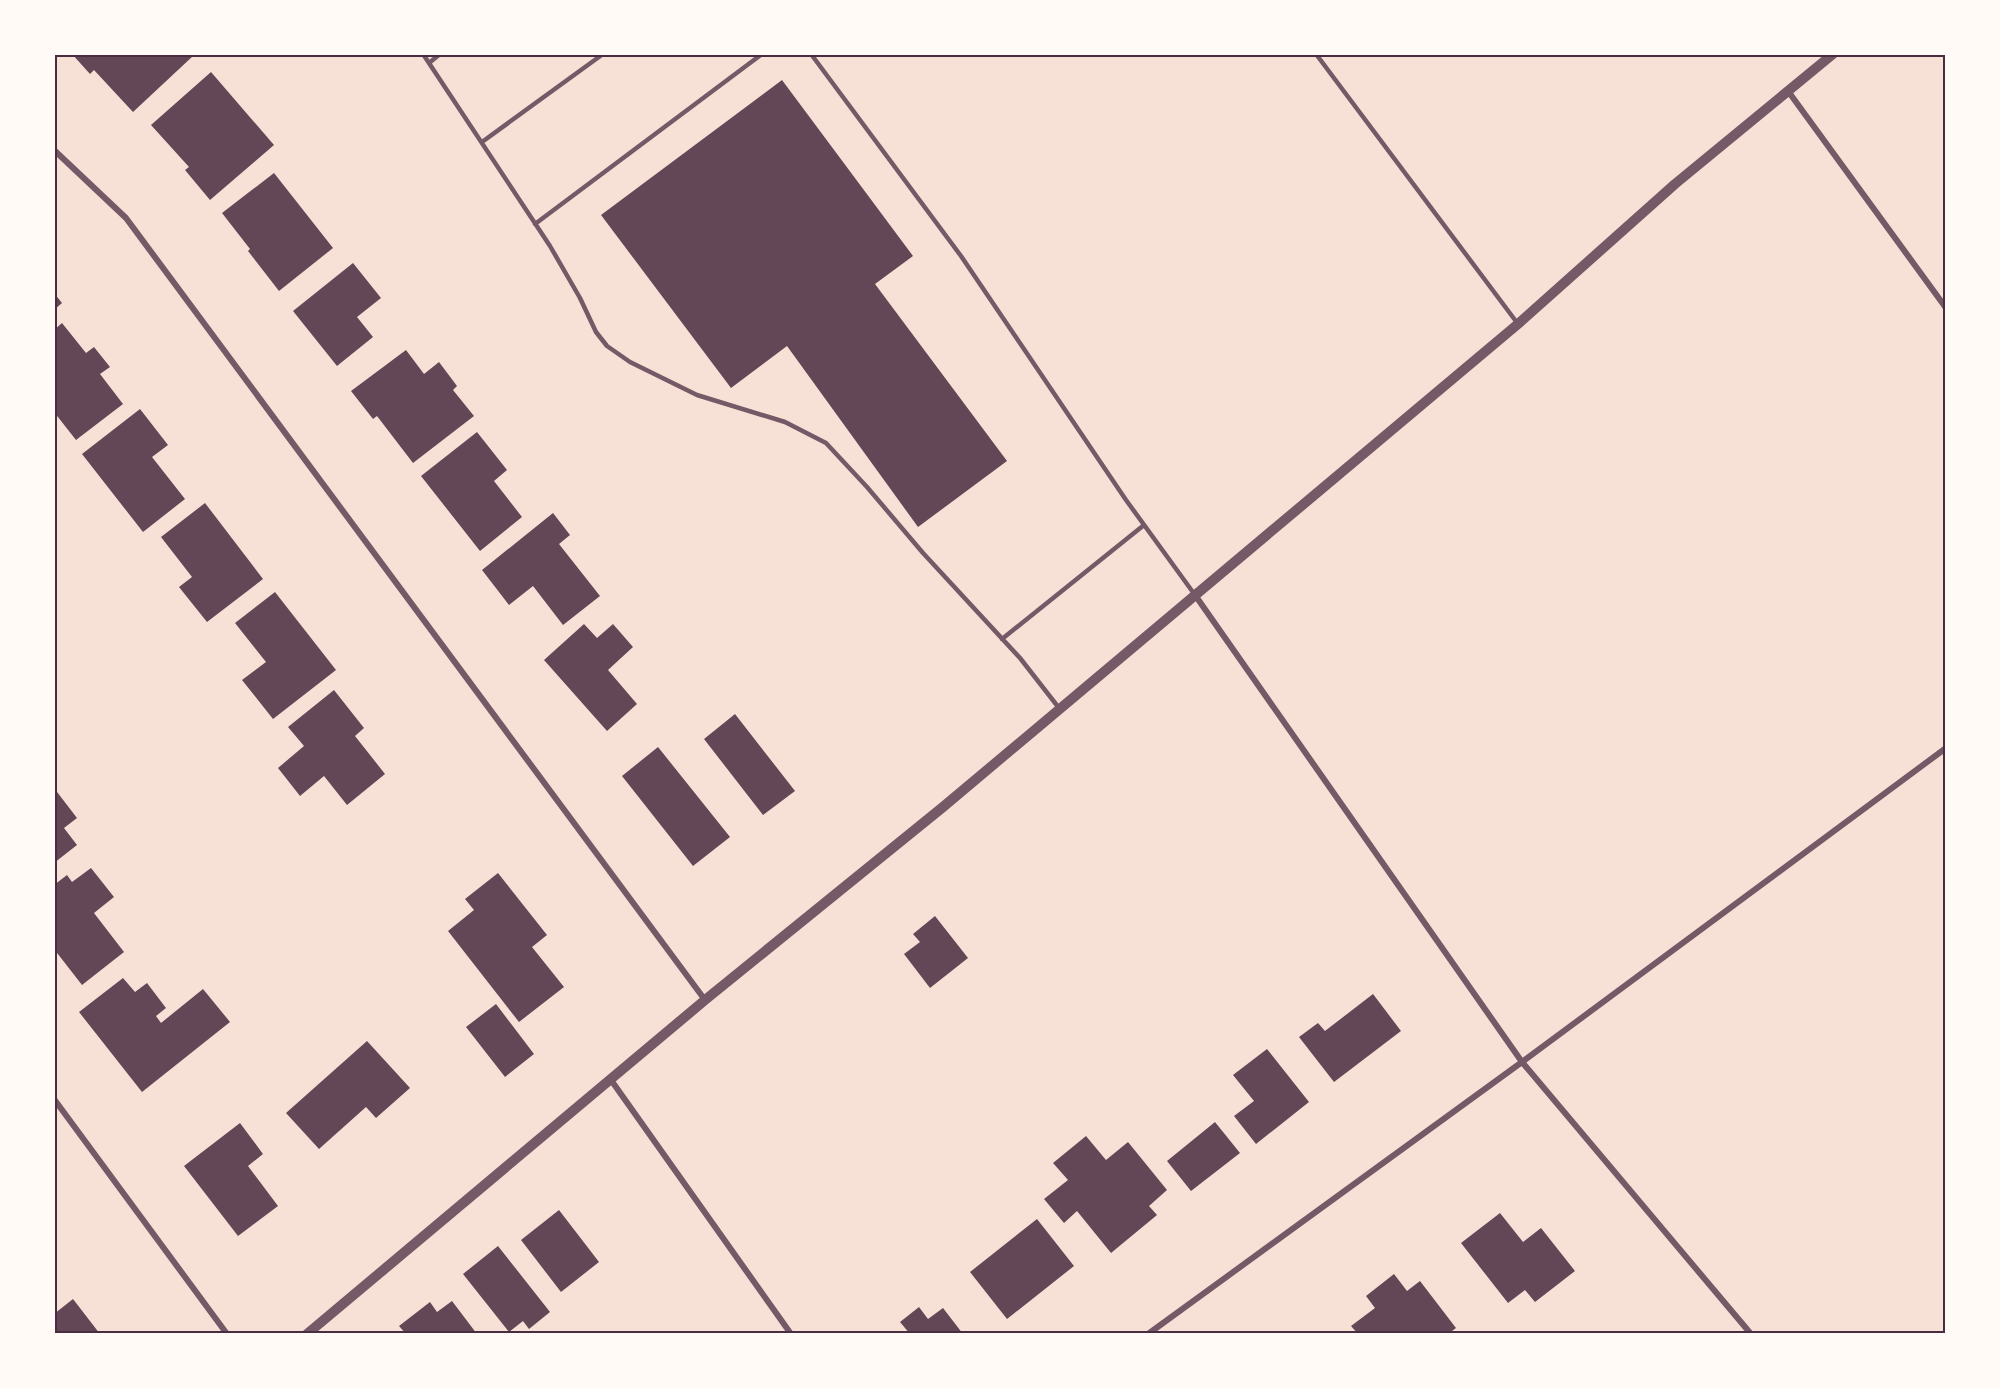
<svg xmlns="http://www.w3.org/2000/svg" width="2000" height="1388" font-family="'PT Sans',sans-serif">
<style>
.building{fill:#644757}
.lines{fill:none;stroke-linecap:round;stroke-linejoin:round}
.service{stroke:#755966;stroke-width:4.5}
.minor{stroke:#755966;stroke-width:6}
.tertiary{stroke:#755966;stroke-width:10}
.neatline{fill:none;stroke:#4a2c40;stroke-width:2}
</style>
<rect width="100%" height="100%" fill="#f7e1d7"/>
<path class="building" d="M 72,54 L 191,54 L 193,56 L 133,112 L 94,70 L 90,74 Z
M 211,72 L 274,145 L 210,200 L 185,170 L 189,167 L 151,125 Z
M 782,80 L 913,256 L 875,284 L 1007,461 L 918,527 L 787,346 L 731,388 L 601,215 Z
M 274,173 L 333,248 L 279,291 L 248,251 L 250,249 L 222,213 Z
M 353,263 L 381,298 L 357,317 L 373,337 L 337,366 L 293,311 Z
M 54,293 L 62,303 L 54,310 Z
M 62,323 L 86,353 L 94,347 L 110,367 L 100,374 L 123,404 L 76,440 L 54,412 L 54,330 Z
M 406,350 L 424,374 L 439,362 L 457,386 L 453,390 L 474,416 L 413,463 L 377,416 L 373,419 L 351,391 Z
M 140,409 L 168,445 L 152,457 L 185,499 L 143,532 L 82,454 Z
M 477,432 L 507,470 L 494,481 L 522,517 L 480,551 L 421,476 Z
M 205,503 L 263,579 L 207,622 L 179,587 L 192,577 L 161,537 Z
M 553,513 L 570,535 L 559,544 L 600,596 L 563,625 L 533,586 L 509,605 L 482,570 Z
M 275,592 L 336,670 L 273,719 L 242,680 L 266,662 L 235,623 Z
M 584,624 L 597,638 L 613,624 L 633,647 L 608,670 L 637,704 L 607,731 L 544,660 Z
M 334,690 L 364,728 L 355,736 L 385,774 L 347,805 L 324,776 L 300,796 L 278,768 L 304,746 L 288,727 Z
M 735,714 L 795,791 L 763,815 L 704,739 Z
M 658,747 L 730,837 L 693,866 L 622,776 Z
M 54,788 L 77,818 L 64,828 L 77,845 L 54,863 Z
M 91,868 L 114,897 L 94,913 L 124,952 L 82,985 L 54,949 L 54,885 L 67,875 L 72,882 Z
M 498,873 L 547,935 L 532,947 L 564,987 L 519,1022 L 448,931 L 474,910 L 465,899 Z
M 935,916 L 968,958 L 930,988 L 904,954 L 920,942 L 913,934 Z
M 123,978 L 135,992 L 147,983 L 166,1008 L 156,1016 L 161,1023 L 203,989 L 230,1022 L 142,1092 L 79,1012 Z
M 1373,994 L 1401,1031 L 1334,1082 L 1299,1037 L 1318,1023 L 1325,1031 Z
M 496,1004 L 534,1054 L 505,1077 L 466,1027 Z
M 367,1041 L 410,1088 L 376,1118 L 366,1107 L 319,1149 L 286,1113 Z
M 1267,1049 L 1309,1102 L 1256,1144 L 1234,1116 L 1254,1101 L 1233,1075 Z
M 1215,1122 L 1240,1153 L 1191,1191 L 1167,1161 Z
M 240,1123 L 263,1154 L 248,1166 L 278,1206 L 238,1236 L 184,1166 Z
M 1086,1136 L 1106,1160 L 1128,1142 L 1167,1190 L 1149,1206 L 1157,1215 L 1111,1253 L 1077,1211 L 1064,1223 L 1044,1199 L 1068,1180 L 1053,1163 Z
M 559,1210 L 599,1262 L 561,1292 L 521,1240 Z
M 1500,1213 L 1523,1242 L 1541,1228 L 1575,1271 L 1535,1302 L 1525,1290 L 1508,1303 L 1461,1243 Z
M 1037,1219 L 1074,1266 L 1007,1319 L 970,1272 Z
M 498,1246 L 550,1312 L 529,1329 L 523,1321 L 509,1332 L 463,1274 Z
M 1394,1274 L 1407,1291 L 1420,1281 L 1456,1328 L 1448,1334 L 1358,1334 L 1351,1326 L 1375,1308 L 1366,1296 Z
M 73,1299 L 100,1334 L 54,1334 L 54,1314 Z
M 452,1301 L 477,1334 L 406,1334 L 399,1326 L 430,1302 L 437,1312 Z
M 919,1307 L 928,1319 L 943,1308 L 963,1334 L 910,1334 L 900,1322 Z"/>
<g class="lines">
<path class="service" d="M 423,54 L 550,246 L 580,298 L 596,332 L 607,346 L 630,362 L 697,395 L 785,422 L 826,443 L 867,487 L 923,553 L 1020,658 L 1059,708
M 811,54 L 961,256 L 1126,500 L 1195,595
M 1316,54 L 1518,324
M 429,63 L 440,54
M 482,142 L 603,54
M 535,224 L 762,54
M 1002,639 L 1144,525"/>
<path class="minor" d="M 1788,91 L 1946,308
M 54,150 L 126,218 L 705,1000
M 1195,595 L 1522,1062 L 1751,1334
M 611,1080 L 791,1334
M 54,1099 L 227,1334
M 1148,1334 L 1522,1062 L 1946,748"/>
<path class="tertiary" d="M 307,1334 L 705,1000 L 943,807 L 1518,324 L 1675,184 L 1833,54"/>
</g>
<rect width="2000" height="1388" fill="none" stroke="#fffaf5" stroke-width="111"/>
<rect x="56" y="56" width="1888" height="1276" class="neatline"/>
</svg>
